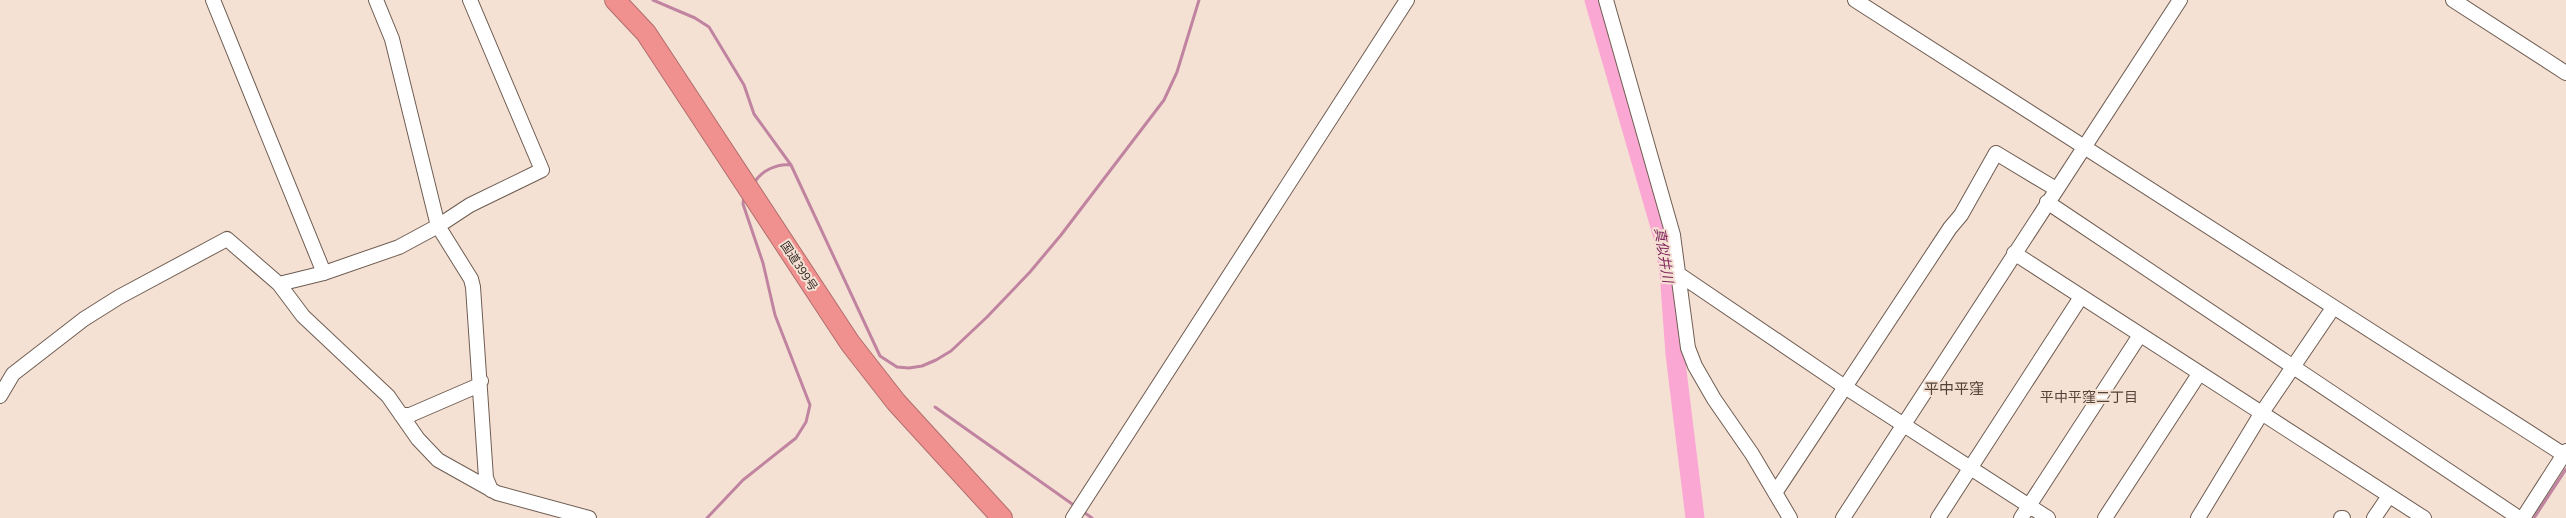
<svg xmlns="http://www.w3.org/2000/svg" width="2566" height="518" font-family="Figtree,'Noto Sans JP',sans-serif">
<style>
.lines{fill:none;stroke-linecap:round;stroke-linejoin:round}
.stream{stroke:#c084a0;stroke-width:3}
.river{stroke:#faa8d3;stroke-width:19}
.minor-casing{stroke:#6f5d52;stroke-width:16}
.highway-casing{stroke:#af6e6c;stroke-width:22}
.minor{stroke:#fff;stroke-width:14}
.highway{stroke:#f0908f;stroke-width:20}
.labels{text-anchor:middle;stroke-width:4;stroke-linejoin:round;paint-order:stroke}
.street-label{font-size:12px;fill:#372f2a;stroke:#f5e1d4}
.water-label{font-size:14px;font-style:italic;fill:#7f225b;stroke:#f5e1d4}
.neighbourhood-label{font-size:14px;fill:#534339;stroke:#f5e1d4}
.quarter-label{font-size:15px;fill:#534339;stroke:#f5e1d4}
</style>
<rect width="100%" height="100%" fill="#f5e1d4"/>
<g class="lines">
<path class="stream" d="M 653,0 L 695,18 L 709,27 L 744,85 L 754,114 L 791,165 L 880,356 L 897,367 L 909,368 L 922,366 L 936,360 L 951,351 L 987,317 L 1030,272 L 1061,235 L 1164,100 L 1177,72 L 1199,0
M 754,183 C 761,171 777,163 791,165
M 935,407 L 1075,506
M 1082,511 L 1092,518
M 707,518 L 743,480 L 796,438 L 806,422 L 810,405 L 775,315 L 763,263 L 743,204 L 744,196
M 2534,518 L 2566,469"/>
<path class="river" d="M 1594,0 L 1663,237 L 1669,272 L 1675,354 L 1695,518"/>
<defs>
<path id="minor" d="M 213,0 L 324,273
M 376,0 L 392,39 L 438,226 L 471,279 L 473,287 L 486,478 L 491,490
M 1606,0 L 1673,235 L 1688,348 L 1695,366 L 1714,399 L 1752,454 L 1790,518
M 1855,0 L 2566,456
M 2453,0 L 2566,73
M 2047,202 L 2519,518
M 2014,253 L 2424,518
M 1680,275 L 1845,387 L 2048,518
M 279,284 L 303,316 L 388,396 L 418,439 L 438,460 L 497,493 L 589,518
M 0,396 L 13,374 L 84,319 L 119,297 L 227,239 L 279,284 L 324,273 L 399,247 L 438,226 L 470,205 L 542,170 L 470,0
M 401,415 L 410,415 L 477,386 L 481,381
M 1775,493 L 1950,228 L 1961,215 L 1996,153 L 2056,189
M 1073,518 L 1407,0
M 1843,518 L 2180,0
M 1938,518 L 2081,297
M 2021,518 L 2140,335
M 2105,518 L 2199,374
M 2198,518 L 2261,414 L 2333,308
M 2341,518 L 2343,518
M 2374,518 L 2389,496
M 2523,518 L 2566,451"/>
<path id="highway" d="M 615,0 L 646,33 L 850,343 L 896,402 L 1002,518"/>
</defs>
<use href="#minor" class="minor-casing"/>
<use href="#highway" class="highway-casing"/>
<use href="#minor" class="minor"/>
<use href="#highway" class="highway"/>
</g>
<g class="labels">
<g class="street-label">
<text transform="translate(799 266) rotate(57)" y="4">国道399号</text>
</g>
<g class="water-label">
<text transform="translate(1664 255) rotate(81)" y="5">真似井川</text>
</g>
<g class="neighbourhood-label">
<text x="2089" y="402">平中平窪二丁目</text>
</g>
<g class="quarter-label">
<text x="1954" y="394">平中平窪</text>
</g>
</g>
</svg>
